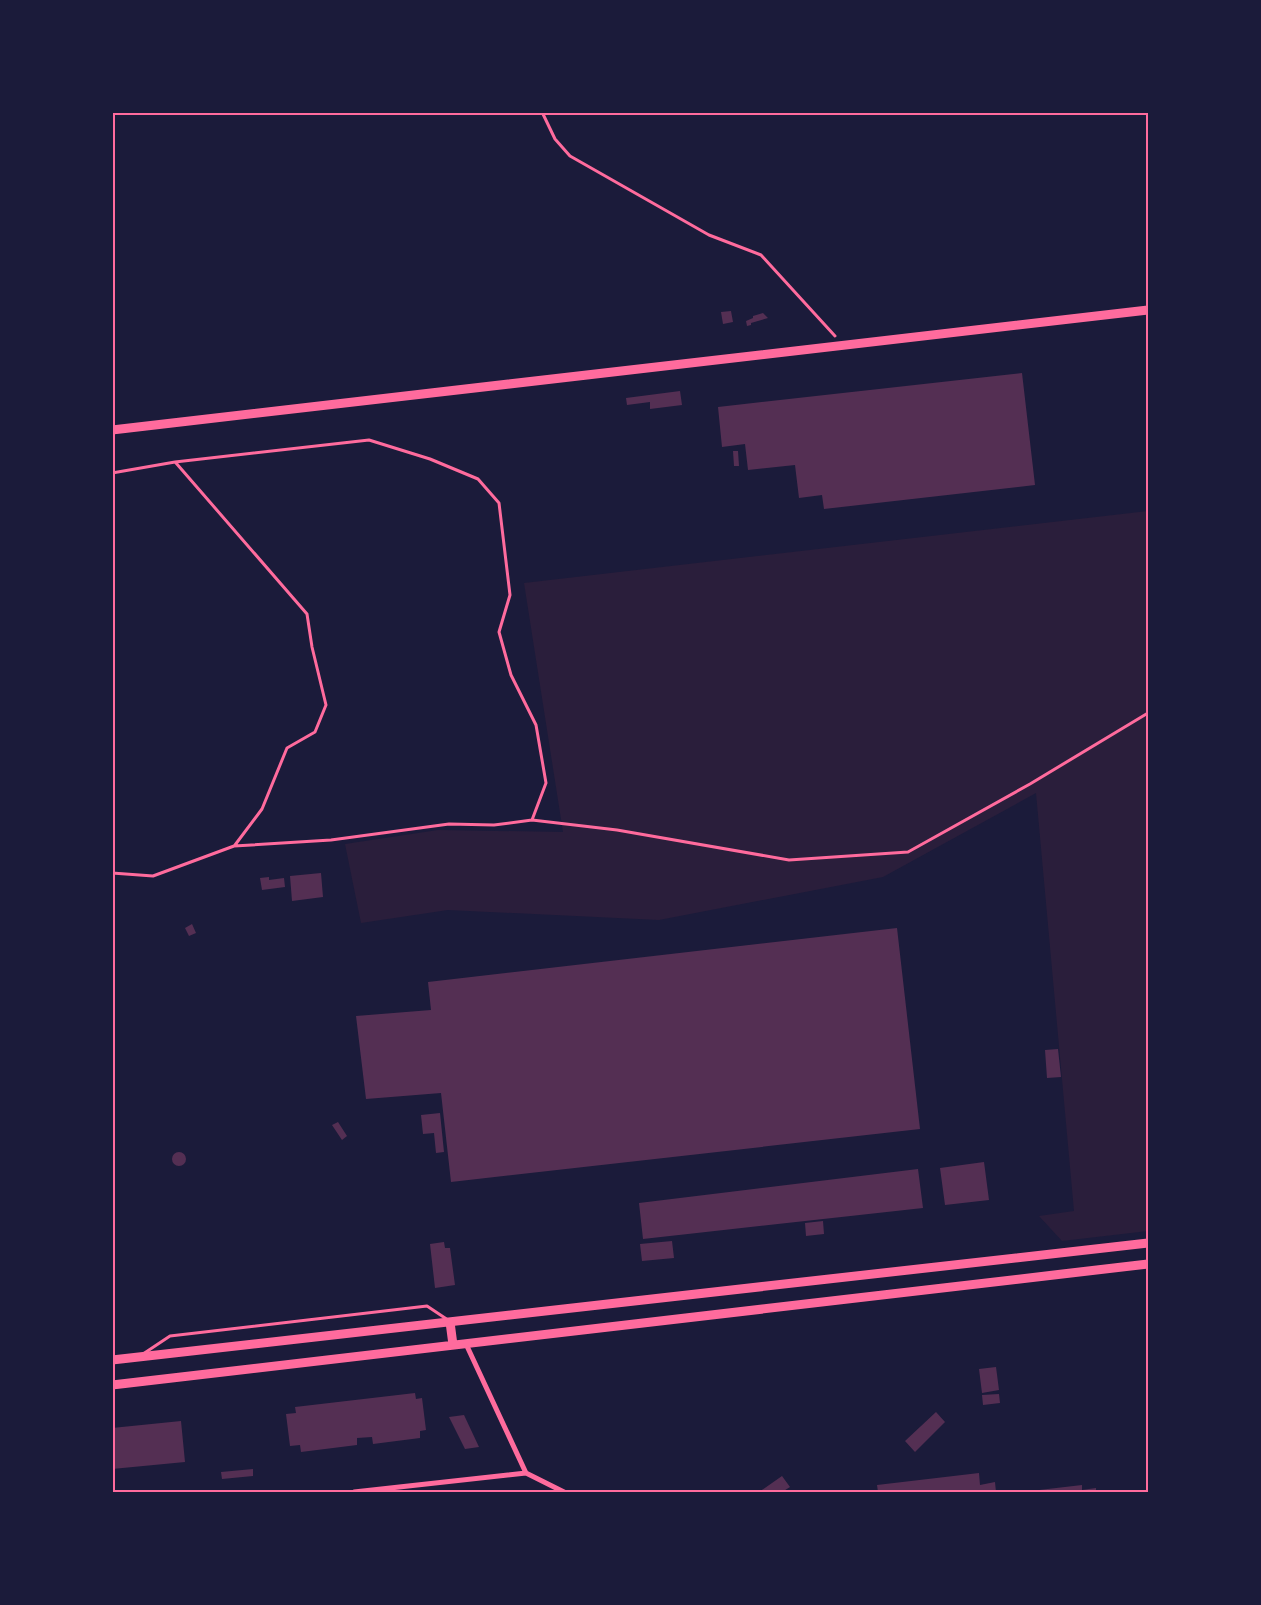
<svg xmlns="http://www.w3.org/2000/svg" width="1261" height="1605" font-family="Merriweather,serif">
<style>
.green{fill:#2a1e3b}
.building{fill:#542f53}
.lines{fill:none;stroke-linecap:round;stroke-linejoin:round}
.path{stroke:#ff6b9d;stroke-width:3}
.service{stroke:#ff6b9d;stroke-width:3}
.minor{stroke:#ff6b9d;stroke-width:5}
.tertiary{stroke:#ff6b9d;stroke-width:9}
.neatline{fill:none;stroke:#ff6b9d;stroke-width:2}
</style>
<rect width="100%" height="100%" fill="#1b1b3a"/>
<path class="green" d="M 1148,511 L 1148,1231 L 1062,1241 L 1039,1216 L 1074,1211 L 1036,793 L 883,877 L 659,920 L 448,910 L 361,923 L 345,844 L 438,830 L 563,832 L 524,583 Z"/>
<path class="building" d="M 731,311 L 733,322 L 723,324 L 721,312 Z
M 763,313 L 768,318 L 751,323 L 751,325 L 747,326 L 746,321 L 753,318 L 753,316 Z
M 1022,373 L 1035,485 L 824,509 L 822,495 L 799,498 L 795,465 L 748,470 L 745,444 L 722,447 L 718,407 Z
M 680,391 L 682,405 L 650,409 L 650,402 L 627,405 L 626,398 Z
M 733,451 L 738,451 L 739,466 L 734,466 Z
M 321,873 L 323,897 L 292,901 L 290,876 Z
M 269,877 L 269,880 L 284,878 L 285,887 L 262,890 L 260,878 Z
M 192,924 L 196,933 L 189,936 L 185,928 Z
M 897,928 L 920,1129 L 451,1182 L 441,1093 L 366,1099 L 356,1016 L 431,1010 L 428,982 Z
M 1058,1049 L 1061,1077 L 1047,1078 L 1045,1050 Z
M 440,1113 L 444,1152 L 436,1153 L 434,1133 L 423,1134 L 421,1115 Z
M 338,1122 L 347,1136 L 342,1140 L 332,1125 Z
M172 1159a7 7 0 1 1 14 0a7 7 0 1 1-14 0Z
M 984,1162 L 989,1200 L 945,1205 L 940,1168 Z
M 918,1169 L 923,1208 L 643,1239 L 639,1203 Z
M 823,1221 L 824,1234 L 806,1236 L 805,1223 Z
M 672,1241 L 674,1258 L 642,1261 L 640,1244 Z
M 444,1242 L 445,1248 L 450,1248 L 455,1285 L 435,1288 L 430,1244 Z
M 996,1367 L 999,1390 L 982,1393 L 979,1369 Z
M 415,1393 L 416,1399 L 422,1398 L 426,1430 L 420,1431 L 420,1438 L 373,1444 L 372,1437 L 357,1438 L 357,1445 L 301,1452 L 300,1445 L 290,1446 L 286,1414 L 296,1413 L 295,1407 Z
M 999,1394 L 1000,1403 L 983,1405 L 982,1395 Z
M 936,1412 L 945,1422 L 915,1452 L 905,1441 Z
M 464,1415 L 479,1447 L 465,1449 L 449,1417 Z
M 181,1421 L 185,1462 L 112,1469 L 112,1428 Z
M 253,1469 L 253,1476 L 222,1479 L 221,1472 Z
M 979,1473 L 980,1485 L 995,1482 L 996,1492 L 878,1492 L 877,1485 Z
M 782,1476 L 790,1487 L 782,1492 L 759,1492 Z
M 1082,1485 L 1082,1490 L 1096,1488 L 1096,1492 L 1022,1492 Z"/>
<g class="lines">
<path class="path" d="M 542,112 L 555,139 L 570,156 L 709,235 L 761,255 L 835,336
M 176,463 L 307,614 L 312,647 L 326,705 L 315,732 L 287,748 L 262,809 L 235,845
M 112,473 L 175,462 L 369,440 L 430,459 L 478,479 L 499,503 L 510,595 L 499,632 L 511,675 L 536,725 L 546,783 L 532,820
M 112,873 L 153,876 L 234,846 L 331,840 L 449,824 L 494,825 L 532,820 L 617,830 L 789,860 L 908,852 L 1030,784 L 1148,713"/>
<path class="service" d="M 143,1354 L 170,1336 L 427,1306 L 448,1320"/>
<path class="minor" d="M 466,1344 L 526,1473
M 354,1492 L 526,1473 L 564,1492"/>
<path class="tertiary" d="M 112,430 L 1148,310
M 450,1322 L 453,1345
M 112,1360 L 1148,1243
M 112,1385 L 1148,1264"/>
</g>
<rect width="1261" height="1605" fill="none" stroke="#1b1b3a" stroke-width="228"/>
<rect x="114" y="114" width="1033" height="1377" class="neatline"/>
</svg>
